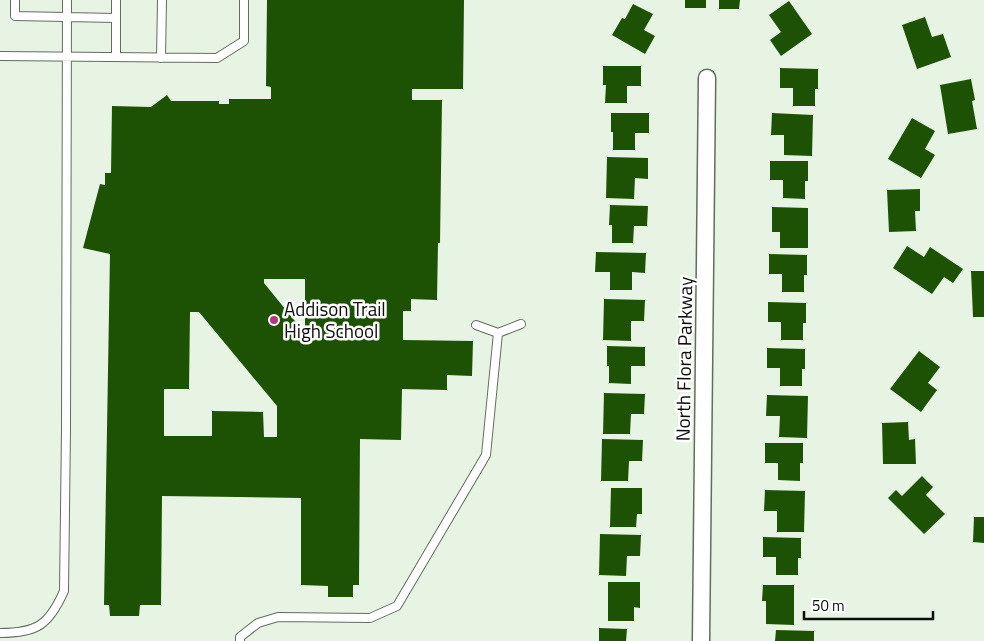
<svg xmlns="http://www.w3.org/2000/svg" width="984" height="641" font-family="'Titillium Web',sans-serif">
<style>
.building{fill:#1d5205;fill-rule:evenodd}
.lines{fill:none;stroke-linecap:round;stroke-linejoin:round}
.lane-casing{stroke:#626d5e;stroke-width:10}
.street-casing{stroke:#626d5e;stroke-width:19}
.lane{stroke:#fff;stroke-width:8}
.street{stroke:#fff;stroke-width:16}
.poi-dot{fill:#b63681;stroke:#fff;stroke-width:2}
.labels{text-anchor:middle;stroke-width:5;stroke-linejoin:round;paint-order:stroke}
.poi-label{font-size:19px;fill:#0a0e09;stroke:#fff;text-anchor:start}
.street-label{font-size:19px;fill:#0a0e09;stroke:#fff}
</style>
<rect width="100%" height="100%" fill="#e7f4e3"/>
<path class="building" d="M 267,0 L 464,0 L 463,89 L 412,89 L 412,100 L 442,100 L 440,243 L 438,243 L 437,300 L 411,299 L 411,311 L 403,311 L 403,340 L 473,341 L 472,376 L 447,375 L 447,390 L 402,389 L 401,440 L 360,439 L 359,585 L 353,585 L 353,597 L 328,597 L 328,586 L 301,585 L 301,498 L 162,496 L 161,605 L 140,605 L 139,616 L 110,616 L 109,605 L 104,605 L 110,254 L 83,248 L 100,184 L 105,185 L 105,173 L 111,173 L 112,106 L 151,107 L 167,95 L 171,101 L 219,101 L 219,104 L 229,104 L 229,99 L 271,99 L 271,87 L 266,86 ZM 264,279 L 305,279 L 305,331 L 303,331 L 264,283 ZM 190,312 L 199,312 L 277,406 L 277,437 L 264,437 L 263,412 L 212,411 L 212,436 L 164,436 L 164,389 L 189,389 Z
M 685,0 L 706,0 L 706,8 L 685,8 Z
M 719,0 L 740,0 L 739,9 L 719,9 Z
M 789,1 L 812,34 L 781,56 L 770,40 L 781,32 L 769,15 Z
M 633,4 L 653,14 L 644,30 L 655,36 L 645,54 L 612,35 L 622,18 L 625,19 Z
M 925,17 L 932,37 L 943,34 L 951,57 L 917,69 L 902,25 Z
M 603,66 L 641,66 L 641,86 L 627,86 L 627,103 L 605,103 L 606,85 L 603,85 Z
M 780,68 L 818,69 L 818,89 L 815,89 L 815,106 L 793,106 L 793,88 L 780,88 Z
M 971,79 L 975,100 L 972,101 L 977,129 L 948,134 L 940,85 Z
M 611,113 L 649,113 L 649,133 L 635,133 L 635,150 L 613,150 L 613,132 L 611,132 Z
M 772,113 L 813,115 L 812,156 L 784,155 L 784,135 L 771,135 Z
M 912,118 L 935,131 L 925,149 L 935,155 L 921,178 L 888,159 Z
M 607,157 L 648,158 L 648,179 L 635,178 L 634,199 L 606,198 Z
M 770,161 L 808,161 L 808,181 L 805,181 L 805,199 L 783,198 L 783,180 L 770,180 Z
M 920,189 L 920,211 L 915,211 L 916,231 L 889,232 L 887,190 Z
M 610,205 L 648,206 L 647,226 L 634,226 L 633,243 L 612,243 L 612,225 L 609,225 Z
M 772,207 L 808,208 L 808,248 L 780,248 L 780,232 L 772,232 Z
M 907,246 L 924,257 L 930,247 L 963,269 L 953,283 L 944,277 L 932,294 L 893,268 Z
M 596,252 L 646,253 L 645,273 L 632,272 L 632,290 L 610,290 L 610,272 L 595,272 Z
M 769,254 L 807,255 L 807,275 L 804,275 L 804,292 L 782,292 L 782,274 L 769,274 Z
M 971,271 L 984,271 L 984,317 L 973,317 Z
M 604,299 L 645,300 L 644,321 L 631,321 L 631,341 L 603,340 Z
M 768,302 L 806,303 L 806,323 L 803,323 L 803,340 L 781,340 L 781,322 L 768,322 Z
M 607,346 L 645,347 L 645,366 L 631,366 L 631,384 L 609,383 L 609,366 L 607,366 Z
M 767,348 L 805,349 L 805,369 L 802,369 L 802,386 L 780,386 L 780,368 L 767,368 Z
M 919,351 L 940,367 L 928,383 L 937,390 L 921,412 L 890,389 Z
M 604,393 L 645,394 L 644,414 L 631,414 L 630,434 L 603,434 Z
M 767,395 L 808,396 L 807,438 L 779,437 L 780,416 L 766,416 Z
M 908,422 L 909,440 L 915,439 L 916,464 L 883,464 L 882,423 Z
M 602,439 L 643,440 L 642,461 L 629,461 L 628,481 L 601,481 Z
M 765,443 L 803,443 L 803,463 L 800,463 L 800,481 L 778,480 L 778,463 L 765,463 Z
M 922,476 L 933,487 L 926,495 L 945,514 L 924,534 L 888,498 L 896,490 L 902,496 Z
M 611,488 L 642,488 L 642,514 L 637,514 L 636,527 L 610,527 Z
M 765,490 L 805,491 L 804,532 L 777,532 L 777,511 L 764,511 Z
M 974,517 L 984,517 L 984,543 L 973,542 Z
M 600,534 L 641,535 L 640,556 L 627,556 L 626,576 L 599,575 Z
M 763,537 L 801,538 L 801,558 L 798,558 L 798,575 L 776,575 L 776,557 L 763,557 Z
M 608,582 L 640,582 L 640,608 L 634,607 L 634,621 L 608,621 Z
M 763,585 L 794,585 L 794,625 L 766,624 L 766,601 L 762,601 Z
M 599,628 L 627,629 L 626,641 L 599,641 Z
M 776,630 L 814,631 L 814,641 L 775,641 Z"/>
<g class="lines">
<defs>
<path id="lane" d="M 15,0 L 15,16 L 116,18
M 0,56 L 217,58 L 244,41 L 244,0
M 116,57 L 116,0
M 161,58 L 162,0
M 498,333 L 521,324
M 0,633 C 37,633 49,625 64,591 L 66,430 L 67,0
M 240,641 L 240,637 L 258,623 L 278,617 L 370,618 L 397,606 L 486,455 L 498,333 L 476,325"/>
<path id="street" d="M 701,641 L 707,78"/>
</defs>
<use href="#lane" class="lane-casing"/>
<use href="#street" class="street-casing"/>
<use href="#lane" class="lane"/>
<use href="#street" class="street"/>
</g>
<circle class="poi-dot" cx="274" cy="320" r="5"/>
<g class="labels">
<g class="poi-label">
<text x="284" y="316">Addison Trail<tspan x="284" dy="22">High School</tspan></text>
</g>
<g class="street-label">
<text transform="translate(684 359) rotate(-89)" y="7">North Flora Parkway</text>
</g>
</g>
<path d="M804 611v8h129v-8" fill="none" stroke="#0a0e09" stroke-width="2.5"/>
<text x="812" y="611" font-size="15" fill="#0a0e09" stroke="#ffffff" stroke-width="4" paint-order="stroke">50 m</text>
</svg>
